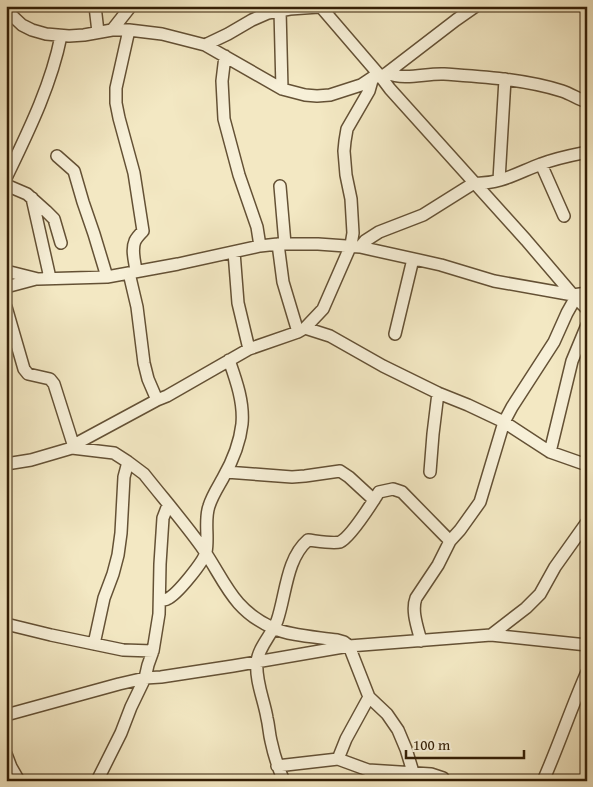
<svg xmlns="http://www.w3.org/2000/svg" width="593" height="787" font-family="'Gentium Book Plus',serif">
<style>
.lines{fill:none;stroke-linecap:round;stroke-linejoin:round}
.minor-casing{stroke:#645135;stroke-width:14}
.minor{stroke:#f7f0d8;stroke-width:11}
</style>
<rect width="100%" height="100%" fill="#f3e8c3"/>
<filter id="stains"><feTurbulence type="fractalNoise" baseFrequency=".004" numOctaves="4"/><feColorMatrix values="0 0 0 0 .2 0 0 0 0 .09 0 0 0 0 .02 0 0 0 .5 -.17"/></filter>
<radialGradient id="worn" r=".72"><stop offset=".6" stop-color="#630" stop-opacity="0"/><stop offset="1" stop-color="#630" stop-opacity=".3"/></radialGradient>
<g class="lines">
<defs>
<path id="minor" d="M 95,6 L 98,32
M 320,6 L 381,77 L 390,89 L 526,240 L 573,295 L 587,309
M 6,10 L 22,25 L 32,30 L 46,34 L 69,36 L 84,35 L 112,30 L 129,30 L 162,34 L 205,45 L 282,89 L 305,95 L 317,96 L 330,95 L 361,85 L 373,77 L 381,77 L 387,73 L 456,20 L 476,6
M 280,10 L 282,89
M 112,30 L 131,6
M 129,30 L 116,88 L 116,103 L 119,118 L 134,173 L 143,231 C 140,234 137,237 135,241 C 131,250 135,262 136,271
M 205,45 L 228,34 L 252,20 L 268,13 L 290,9 L 333,6
M 225,56 L 222,81 L 224,119 L 239,175 L 257,227 L 260,246
M 387,73 C 406,81 425,73 444,74 C 484,77 524,79 562,91 C 571,94 578,99 587,102
M 57,156 L 74,171 L 83,202 L 94,234 L 107,277
M 541,164 L 564,216
M 6,178 C 28,132 51,86 61,36
M 499,180 L 505,79
M 6,185 L 27,194 L 46,211 L 54,219 L 61,243
M 280,186 L 285,244
M 32,198 L 50,278
M 278,244 L 283,282 L 298,332
M 360,247 L 365,241 L 379,232 L 423,215 L 474,183 C 499,185 519,172 541,164 C 556,158 572,155 587,152
M 234,252 L 238,303 L 249,349
M 6,271 L 38,279 L 107,277 L 178,264 L 260,246 L 278,244 L 318,244 L 360,247 L 441,265 L 494,281 L 573,295 L 587,293
M 129,273 L 137,307 L 144,363 L 148,379 L 157,400
M 6,287 L 36,279
M 6,307 L 24,369 L 28,374 L 50,379 L 54,384 L 74,447
M 305,328 L 330,336 L 383,366 L 438,393 L 468,405 L 504,422 L 550,452 L 587,465
M 395,334 L 413,259
M 72,448 L 81,441 L 157,400 L 167,396 L 249,349 L 298,332 L 305,328 L 323,309 L 351,245 L 353,233 L 351,199 L 346,175 L 344,151 L 345,141 L 347,129 L 369,91 L 373,77
M 550,452 L 572,361 L 587,325
M 6,464 L 31,460 L 72,448 L 114,453 L 128,462 L 144,474 C 163,498 183,521 201,546 C 225,580 231,609 273,628 C 290,636 318,637 337,640 L 344,642 L 349,646 L 369,697 L 387,714 L 398,730 L 406,749 L 413,772
M 226,472 L 292,477 L 305,476 L 340,471 L 349,477 L 374,500
M 430,472 L 433,434 L 438,393
M 160,600 C 162,600 165,600 167,599 C 177,595 204,561 206,552 C 209,537 204,520 209,506 C 212,496 218,487 223,478 C 232,462 240,442 242,424 C 244,402 236,380 229,360
M 6,624 L 51,635 L 123,650 L 153,651
M 491,635 L 587,645
M 421,641 C 418,629 411,611 416,598 L 438,565 L 450,541 L 460,530 L 480,502 L 504,422 L 512,407 L 554,342 L 567,313 L 576,297
M 94,644 L 104,598 L 113,574 L 118,555 L 121,533 L 124,477 L 128,462
M 6,715 L 119,684 L 145,678 L 161,677 L 233,666 L 349,646 L 491,635 L 526,608 L 540,594 L 555,567 L 587,522
M 6,754 L 11,767 L 19,781
M 338,759 L 346,739 L 369,697
M 277,766 L 338,759 L 368,770 L 431,774 L 443,778 L 445,781
M 97,781 L 121,733 L 131,707 L 145,678 L 148,665 L 153,651 L 159,614 L 160,564 L 163,518 L 168,505
M 284,781 C 278,768 274,755 271,741 C 269,733 269,726 267,718 C 264,700 255,680 257,662 C 258,648 272,634 277,621 C 286,595 286,559 308,540 C 317,541 333,544 340,542 C 351,537 372,503 379,492 L 393,489 L 402,492 L 450,541
M 543,781 C 559,745 571,708 587,672"/>
</defs>
<use href="#minor" class="minor-casing"/>
<use href="#minor" class="minor"/>
</g>
<rect width="593" height="787" fill="none" stroke="#f3e8c3" stroke-width="25"/>
<rect x="8" y="8" width="578" height="772" fill="none" stroke="#341f06" stroke-width="2.5"/>
<rect x="12" y="12" width="568" height="762" fill="none" stroke="#341f06"/>
<path d="M406 750v8h118v-8" fill="none" stroke="#341f06" stroke-width="2.5"/>
<text x="413" y="750" font-size="15" fill="#341f06" stroke="#f7f0d8" stroke-width="4" paint-order="stroke">100 m</text>
<rect width="100%" height="100%" filter="url(#stains)"/>
<rect width="100%" height="100%" fill="url(#worn)"/>
</svg>
